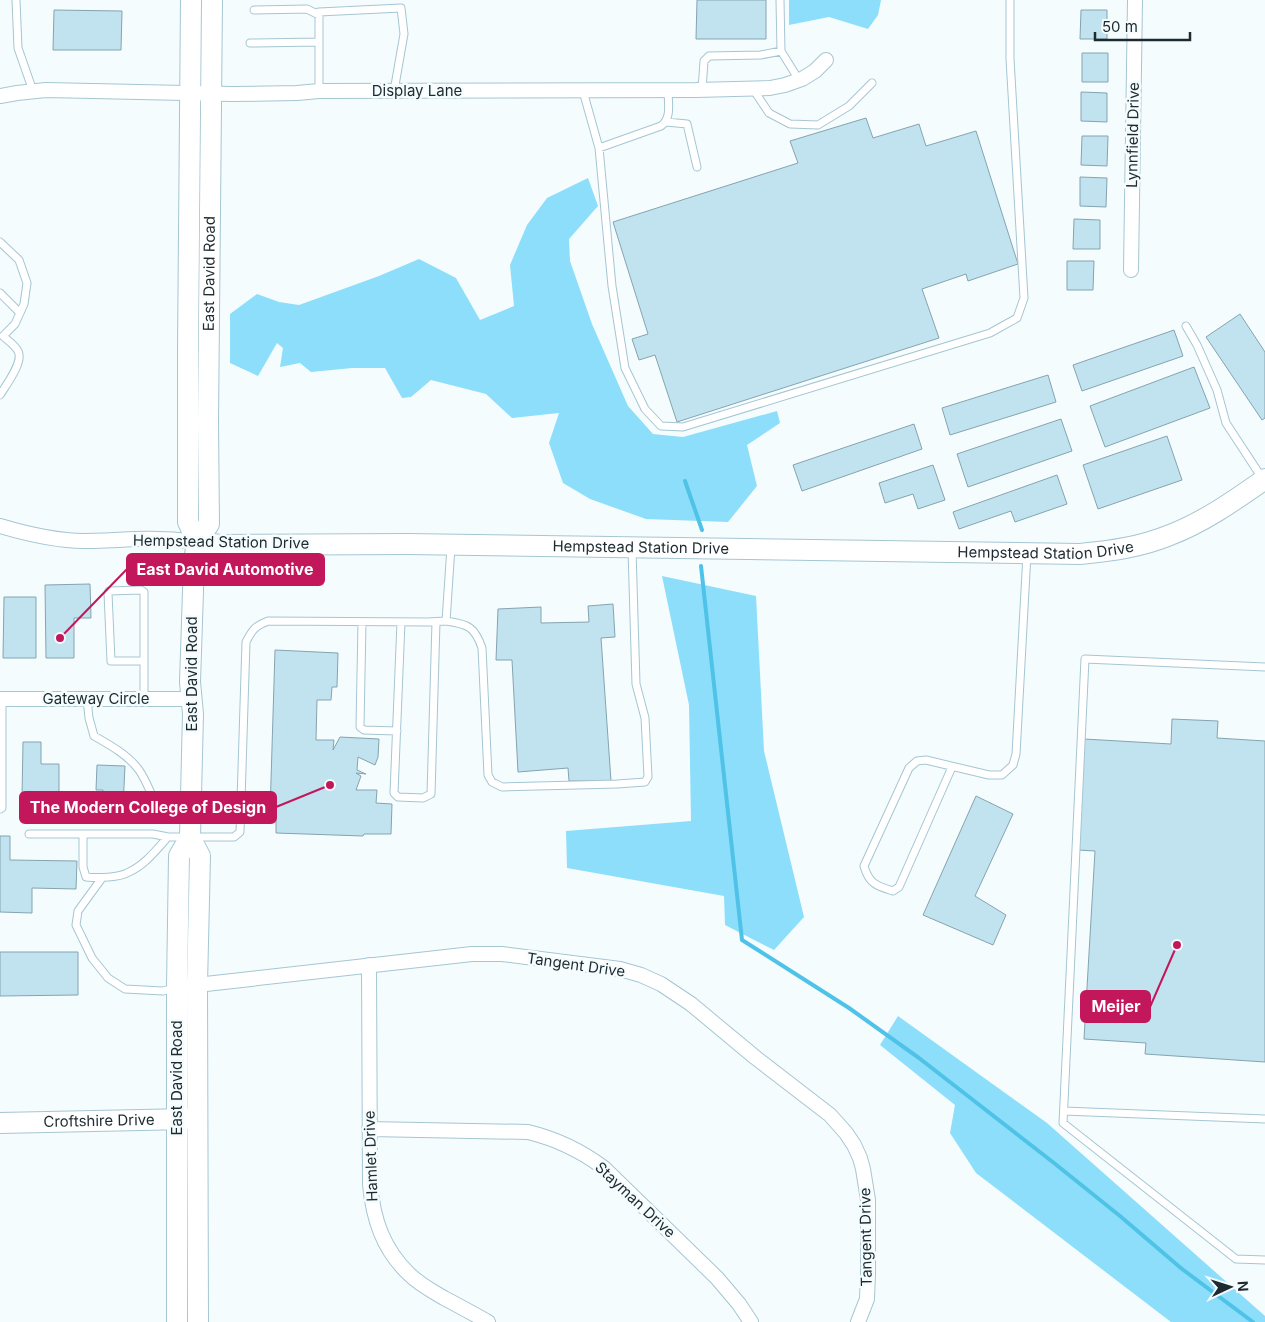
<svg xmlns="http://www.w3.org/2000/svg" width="1265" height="1322" font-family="Inter,sans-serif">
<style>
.green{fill:#8ddefa}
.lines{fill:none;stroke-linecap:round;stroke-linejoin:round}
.stream{stroke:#4fc3e7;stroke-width:4}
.building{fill:#c1e2ef;stroke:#84a4b0}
.lane-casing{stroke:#a5c6d3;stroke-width:9}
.street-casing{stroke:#a5c6d3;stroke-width:16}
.secondary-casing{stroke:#a5c6d3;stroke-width:22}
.lane{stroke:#fff;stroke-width:7}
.street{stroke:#fff;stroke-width:14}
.secondary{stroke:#fff;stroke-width:20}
.labels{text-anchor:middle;stroke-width:5;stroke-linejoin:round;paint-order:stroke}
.street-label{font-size:15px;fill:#1d2a2f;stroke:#f5fcfe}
.leader{fill:none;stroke:#c2185b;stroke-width:2}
.callout-dot{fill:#c2185b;stroke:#f5fcfe;stroke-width:2}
.callout{fill:#c2185b;stroke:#c2185b;stroke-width:2}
.callout-label{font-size:16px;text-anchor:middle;font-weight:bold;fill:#fff}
</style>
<rect width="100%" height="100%" fill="#f5fcfe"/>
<path class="green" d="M 789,0 L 881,0 L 878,15 L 868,29 L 829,17 L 789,25 Z
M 588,178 L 598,206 L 569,239 L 570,261 L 592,324 L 628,406 L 653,434 L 683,437 L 777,411 L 780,423 L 747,445 L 757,486 L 728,522 L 646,519 L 590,499 L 563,483 L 549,443 L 559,413 L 512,418 L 486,394 L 431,380 L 411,397 L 402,398 L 385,368 L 352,368 L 311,372 L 300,363 L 280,367 L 283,348 L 277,343 L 258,376 L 230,363 L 230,314 L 257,294 L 279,302 L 299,305 L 379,276 L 419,259 L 456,278 L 480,320 L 514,306 L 510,265 L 527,225 L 547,198 Z
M 662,576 L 756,596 L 764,751 L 804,917 L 774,950 L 725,925 L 724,896 L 567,868 L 566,831 L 691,821 L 689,705 Z
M 898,1016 L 1047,1123 L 1265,1316 L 1265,1322 L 1171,1322 L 976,1173 L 950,1133 L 955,1105 L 880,1045 Z"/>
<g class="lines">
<path class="stream" d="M 685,481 L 702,530
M 701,566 L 742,940 L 849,1008 L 919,1058 L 1054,1163 L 1120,1216 L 1182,1269 L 1253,1322"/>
</g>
<path class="building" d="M 697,0 L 766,0 L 766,39 L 696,39 Z
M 54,10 L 122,11 L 121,50 L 53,50 Z
M 1081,10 L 1107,10 L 1107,39 L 1080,39 Z
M 1082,53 L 1108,53 L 1108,82 L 1082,82 Z
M 1081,92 L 1107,93 L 1107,122 L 1081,121 Z
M 866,118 L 873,138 L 919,124 L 926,146 L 976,131 L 1018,264 L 968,281 L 966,274 L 922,289 L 939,338 L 677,422 L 655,355 L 639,360 L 632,339 L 648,334 L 613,222 L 798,163 L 790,141 Z
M 1082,136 L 1108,136 L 1107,166 L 1081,165 Z
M 1080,177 L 1107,178 L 1106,207 L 1080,206 Z
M 1074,219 L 1100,220 L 1100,249 L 1073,249 Z
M 1067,261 L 1094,261 L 1093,290 L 1067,290 Z
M 1240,314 L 1265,352 L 1265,418 L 1262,420 L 1206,337 Z
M 1174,330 L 1183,356 L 1082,391 L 1073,365 Z
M 1194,367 L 1210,408 L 1105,447 L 1090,406 Z
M 1048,375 L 1056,402 L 950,435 L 942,408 Z
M 1061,419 L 1072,451 L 968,487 L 957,454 Z
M 914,424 L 922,449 L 802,491 L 793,465 Z
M 1167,436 L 1182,480 L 1098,509 L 1083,465 Z
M 933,465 L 945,500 L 918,509 L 913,494 L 885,503 L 879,483 Z
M 1057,475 L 1067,504 L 1015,522 L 1011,511 L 959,529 L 953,512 Z
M 90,584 L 91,618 L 74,618 L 74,658 L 46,658 L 45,585 Z
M 4,597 L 36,597 L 36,658 L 3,658 Z
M 613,604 L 615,637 L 601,638 L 611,781 L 569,781 L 568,768 L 518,772 L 512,660 L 496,660 L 498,609 L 541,607 L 541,623 L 589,622 L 588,606 Z
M 275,650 L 338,653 L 337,687 L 332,687 L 331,700 L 317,700 L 316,740 L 334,740 L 333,750 L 340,737 L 379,739 L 378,757 L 375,765 L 358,757 L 357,770 L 366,774 L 356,773 L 361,776 L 356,790 L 377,790 L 376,803 L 392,804 L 391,834 L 364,834 L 363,836 L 276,833 L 276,814 L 270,813 Z
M 1172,719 L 1218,721 L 1217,738 L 1265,741 L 1265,1062 L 1145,1054 L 1146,1043 L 1084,1039 L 1095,851 L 1078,850 L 1084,739 L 1171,744 Z
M 23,742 L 41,742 L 41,764 L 59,764 L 59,795 L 22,796 Z
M 97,765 L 125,766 L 123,807 L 103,806 L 103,790 L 96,790 Z
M 976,796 L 1013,814 L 975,896 L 1006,915 L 993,945 L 923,915 Z
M 0,836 L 10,836 L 10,860 L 77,861 L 76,889 L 32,888 L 32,913 L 0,912 Z
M 0,952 L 78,952 L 78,995 L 0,996 Z"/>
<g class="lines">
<defs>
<path id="lane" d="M 16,0 L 18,48 L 33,91
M 254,10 L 307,9 L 319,15
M 250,43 L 319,42
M 781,51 L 799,80
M 753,89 L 769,113 L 790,124 L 818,125 L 849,106 L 872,83
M 702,90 L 704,61 L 709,56 L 761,55 L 781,51 L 780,0
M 319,91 L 319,12 L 401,8 L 404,34 L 394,91
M 583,91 L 599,148 L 661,126 C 672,118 668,103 668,90
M 666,122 L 687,124 L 697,167
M 599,148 L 612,286 L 625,368 L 645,409 L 661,426 L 683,427 L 990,333 L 1017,318 L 1024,298 L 1010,59 L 1010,0
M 0,242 L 19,260 L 27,283 L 24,304 L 15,324 L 3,336 C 7,340 15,345 18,351 C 24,362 6,385 0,395
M 0,293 L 20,313
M 1186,326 L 1197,345 L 1217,390 L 1226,423 L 1262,478
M 451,547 L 446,621 C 468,624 475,627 482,648 L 488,775 L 492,782 L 502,787 L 617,784 L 645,782 L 648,777 L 645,718 L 636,684 L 632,550
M 362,622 L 360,727 L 364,730 L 397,731
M 401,622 L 394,793 L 398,797 L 423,798 L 431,794 L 436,622
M 144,661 L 111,661 L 108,593 L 109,591 L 141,590 L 144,592 L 144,699
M 1265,667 L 1085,659 L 1063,1123 L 1236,1259 L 1265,1260
M 87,699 L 89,718 L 94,736 C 110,745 128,755 139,770 C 146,780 151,794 157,806 L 166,808 L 190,808
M 952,767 L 899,887 L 893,891 C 877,886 869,884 864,866 L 909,768 L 917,761 L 926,760 L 989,775 L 1002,775 L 1013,765 L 1016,754 L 1027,554
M 0,809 L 2,808 L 2,699
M 29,834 L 153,834 L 168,837 L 234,837 L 240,832 L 246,642 C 252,630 255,626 268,621 L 428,622 L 446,621
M 83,834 L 83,867 L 86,877 C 98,878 119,878 129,872 C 145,865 156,850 168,837
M 102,878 L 78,911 L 76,925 L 92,958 L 108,978 L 125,989 L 163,991 L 174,988
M 1064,1111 L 1265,1119"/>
<path id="street" d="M 0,96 L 17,93 L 46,90 L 232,94 L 297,93 L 319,91 L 696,90 L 770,88 L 785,85 L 802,79 L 815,71 L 826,60
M 1131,270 L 1135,0
M 0,526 C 27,534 55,541 84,541 C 101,541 118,540 134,539 C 155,538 176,539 197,542
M 0,699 L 191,699
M 369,965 L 370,1184 C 373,1219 383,1249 409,1274 C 419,1284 432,1291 444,1298 C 459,1306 474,1314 488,1322
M 188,986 L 472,954 L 502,954 L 620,969 L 641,975 L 661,984 L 691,1004 L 756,1058 L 830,1115 L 846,1133 L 854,1145 L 860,1158 L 863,1169 L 868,1200 L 868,1273 L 867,1299 L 858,1322
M 369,1129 L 528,1132 C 557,1139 580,1150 604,1168 L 717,1278 L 739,1304 L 751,1322"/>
<g id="secondary">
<path d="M 191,0 L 188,349 L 188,522 L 197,542"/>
<path id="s1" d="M 197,542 L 220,545 L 407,544 L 1080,554 C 1111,551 1141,547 1170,535 C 1204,522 1235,500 1265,479"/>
<path id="s2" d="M 0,1123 L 188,1119"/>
<path d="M 177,1322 L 177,987 L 179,856 L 190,837"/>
<path id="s3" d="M 198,1322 L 197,985 L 200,856 L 190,837 L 193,714 L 190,682 L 194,561 L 197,542 L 209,524 L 208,423 L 212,0"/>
</g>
</defs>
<use href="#lane" class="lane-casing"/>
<use href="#street" class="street-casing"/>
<use href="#secondary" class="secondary-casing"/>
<use href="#lane" class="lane"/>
<use href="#street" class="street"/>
<use href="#secondary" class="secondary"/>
</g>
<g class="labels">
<g class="street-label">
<text x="417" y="96">Display Lane</text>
<text transform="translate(1133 135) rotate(-89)" y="5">Lynnfield Drive</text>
<text dy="5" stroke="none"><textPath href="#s3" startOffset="1055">East David Road</textPath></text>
<text transform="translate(221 542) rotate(1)" y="5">Hempstead Station Drive</text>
<text dy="5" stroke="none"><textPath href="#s1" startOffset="444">Hempstead Station Drive</textPath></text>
<text dy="5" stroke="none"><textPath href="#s1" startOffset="849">Hempstead Station Drive</textPath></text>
<text transform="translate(192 674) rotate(-90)" y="5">East David Road</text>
<text x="96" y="704">Gateway Circle</text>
<text transform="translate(576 965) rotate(8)" y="5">Tangent Drive</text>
<text transform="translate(177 1078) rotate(-90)" y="5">East David Road</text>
<text dy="5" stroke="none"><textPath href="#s2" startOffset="99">Croftshire Drive</textPath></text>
<text transform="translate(371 1156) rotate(-92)" y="5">Hamlet Drive</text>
<text transform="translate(635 1200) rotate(43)" y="5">Stayman Drive</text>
<text transform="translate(866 1237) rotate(-91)" y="5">Tangent Drive</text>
</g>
</g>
<path class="leader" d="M60 638L127 569M330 785L276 807M1177 945L1150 1007"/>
<g class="callout-dot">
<circle cx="60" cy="638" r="5"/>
<circle cx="330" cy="785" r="5"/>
<circle cx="1177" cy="945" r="5"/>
</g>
<g class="callout">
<rect x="127" y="554" width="197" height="31" rx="5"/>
<rect x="20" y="792" width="256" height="31" rx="5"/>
<rect x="1081" y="991" width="69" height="31" rx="5"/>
</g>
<g class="callout-label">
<text x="225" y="575">East David Automotive</text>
<text x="148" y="813">The Modern College of Design</text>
<text x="1116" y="1012">Meijer</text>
</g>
<g transform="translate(1230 1287) rotate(86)" stroke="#f5fcfe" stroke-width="4" paint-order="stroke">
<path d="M0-4L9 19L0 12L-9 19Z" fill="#1d2a2f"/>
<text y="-8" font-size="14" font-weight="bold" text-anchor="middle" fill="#1d2a2f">N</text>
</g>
<path d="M1095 32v8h95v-8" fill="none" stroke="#1d2a2f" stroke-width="2.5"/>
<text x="1102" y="32" font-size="15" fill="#1d2a2f" stroke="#f5fcfe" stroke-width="4" paint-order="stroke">50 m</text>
</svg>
